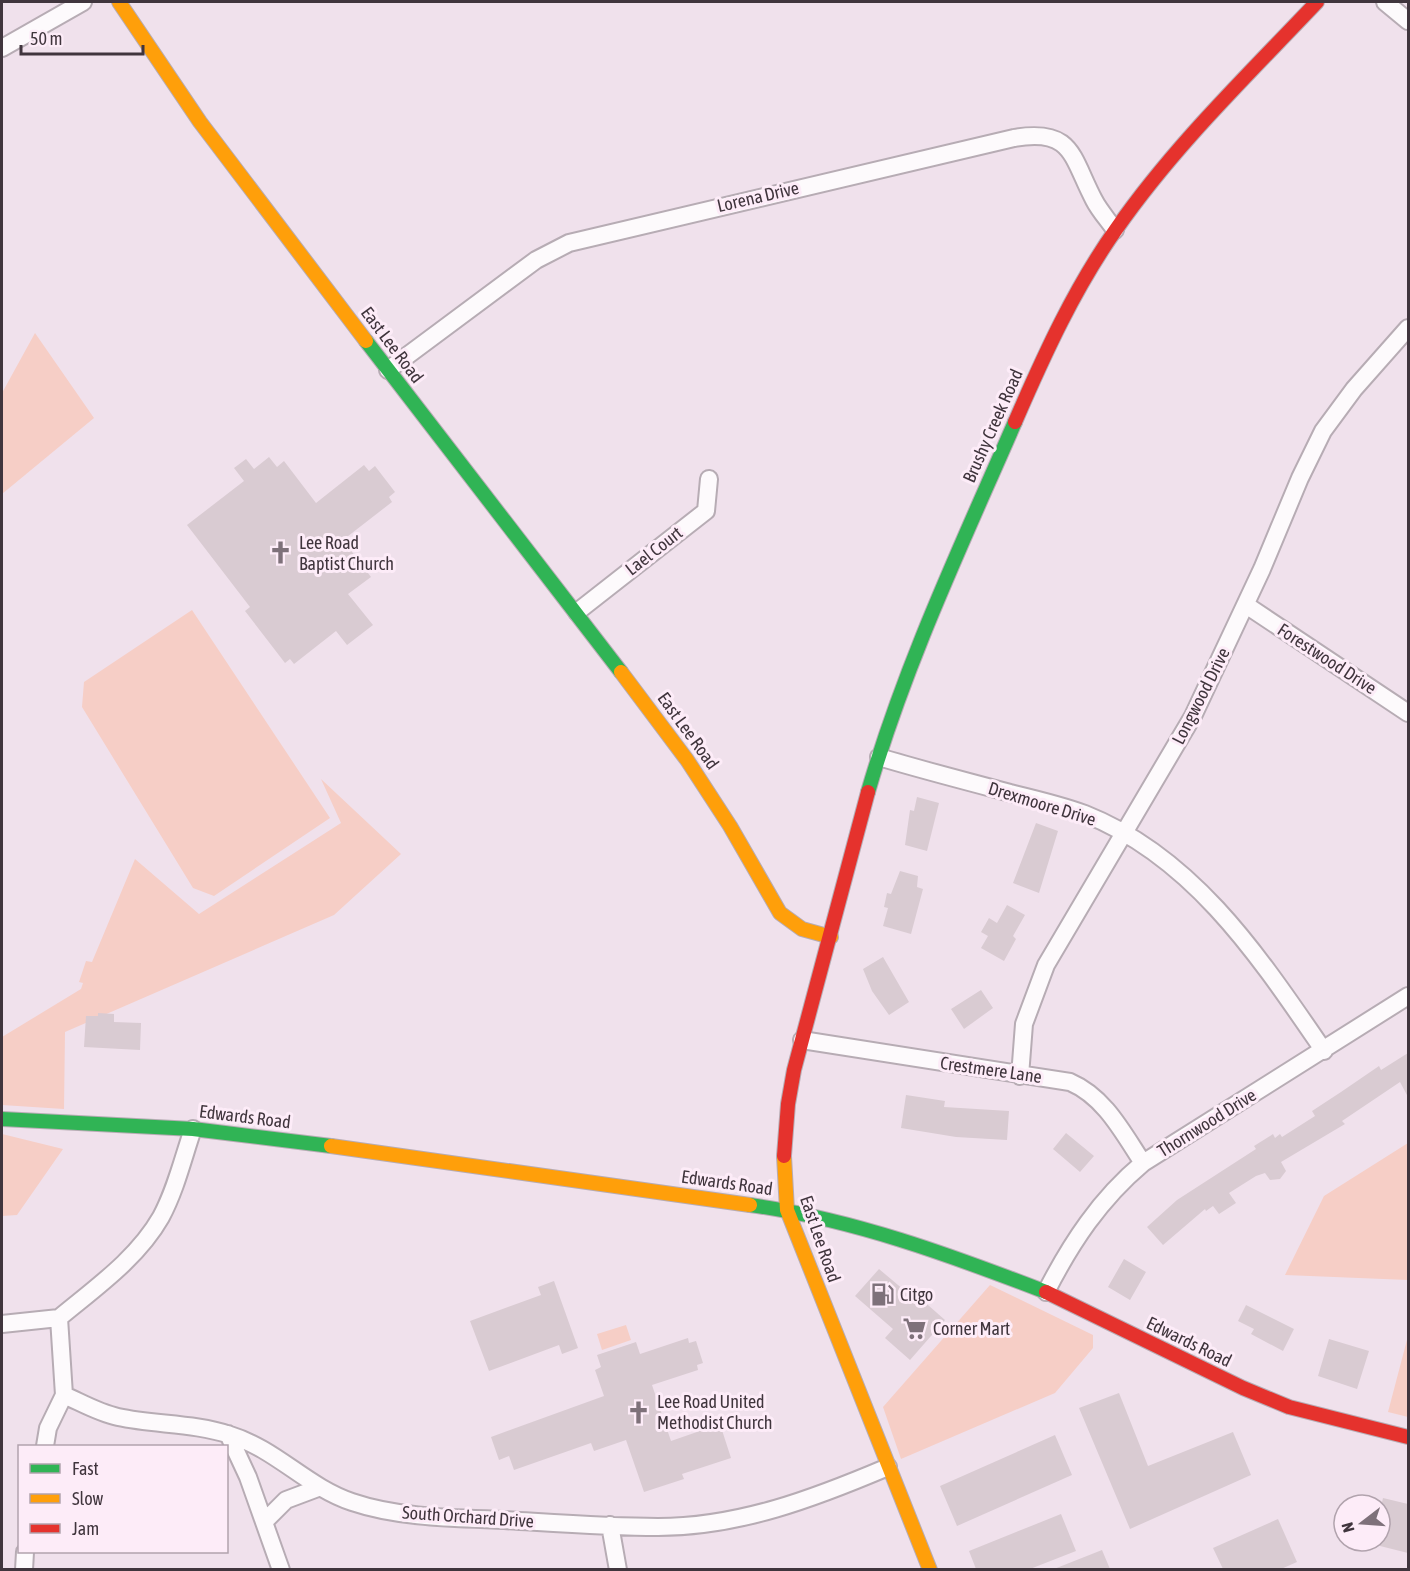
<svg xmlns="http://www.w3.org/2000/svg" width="1410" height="1571" font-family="'Asap Condensed',sans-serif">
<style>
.green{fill:#f6cec6}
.building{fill:#d9cbd2}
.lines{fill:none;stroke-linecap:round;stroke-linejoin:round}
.street-casing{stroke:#b7acb4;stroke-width:20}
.fast-casing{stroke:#b7acb4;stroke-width:16}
.slow-casing{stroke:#b7acb4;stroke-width:16}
.jam-casing{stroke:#b7acb4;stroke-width:16}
.street{stroke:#fdfafc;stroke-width:16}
.fast{stroke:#30b455;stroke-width:14}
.slow{stroke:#ff9f0a;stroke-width:14}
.jam{stroke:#e5322d;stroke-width:14}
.labels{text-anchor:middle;stroke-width:6;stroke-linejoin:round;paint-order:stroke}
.street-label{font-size:18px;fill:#40353d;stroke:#fdecf8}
.poi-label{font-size:18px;fill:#40353d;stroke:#fdecf8;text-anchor:start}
</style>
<rect width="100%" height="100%" fill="#f0e1ec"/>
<path class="green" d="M 35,333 L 94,418 L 2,494 L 2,393 Z
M 192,610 L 330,818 L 214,896 L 193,888 L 82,707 L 84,682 Z
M 321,779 L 401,854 L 334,915 L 65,1032 L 64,1109 L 2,1105 L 2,1037 L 81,989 L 83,983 L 79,982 L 86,961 L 92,962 L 135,859 L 199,914 L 341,823 Z
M 2,1134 L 63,1149 L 17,1215 L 2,1216 Z
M 1408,1143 L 1408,1280 L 1285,1275 L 1324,1196 Z
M 990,1285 L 1093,1335 L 1093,1348 L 1055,1393 L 901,1459 L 883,1407 Z
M 626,1325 L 631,1340 L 602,1350 L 597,1334 Z
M 1408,1336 L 1408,1417 L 1388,1412 Z"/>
<path class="building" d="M 269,457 L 277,467 L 284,461 L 316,503 L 364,465 L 369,471 L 375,466 L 395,492 L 389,497 L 392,502 L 343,540 L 371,577 L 348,594 L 373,625 L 347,645 L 336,631 L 294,664 L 290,659 L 285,663 L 245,611 L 250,607 L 187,525 L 244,481 L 234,468 L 246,459 L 254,469 Z
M 917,797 L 939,803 L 927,851 L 905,845 L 910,810 L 914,811 Z
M 1036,823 L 1058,831 L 1039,893 L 1013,883 Z
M 900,871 L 918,876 L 917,887 L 923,889 L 911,934 L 883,926 L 888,908 L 884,907 L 887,893 L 891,894 Z
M 1007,905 L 1025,915 L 1013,936 L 1016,939 L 1004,961 L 981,948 L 988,936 L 981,932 L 989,918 L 997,923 Z
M 883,957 L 909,1002 L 889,1015 L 872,991 L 863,969 Z
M 981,990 L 993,1008 L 964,1029 L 951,1009 Z
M 98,1013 L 114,1014 L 114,1022 L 141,1023 L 140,1050 L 84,1047 L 86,1016 L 98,1016 Z
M 1408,1053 L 1408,1097 L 1400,1082 L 1342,1121 L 1345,1124 L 1281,1162 L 1286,1171 L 1280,1179 L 1270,1180 L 1265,1173 L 1256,1176 L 1229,1193 L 1236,1203 L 1219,1214 L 1213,1206 L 1206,1211 L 1205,1209 L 1163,1245 L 1147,1227 L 1177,1200 L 1256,1149 L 1254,1146 L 1273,1134 L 1275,1138 L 1280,1134 L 1282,1137 L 1315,1116 L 1312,1111 L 1341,1092 L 1379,1066 L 1381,1070 Z
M 906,1095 L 945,1101 L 944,1107 L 1009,1111 L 1007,1140 L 956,1137 L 901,1128 Z
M 1066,1133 L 1094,1156 L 1080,1172 L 1053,1149 Z
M 1124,1259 L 1146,1272 L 1130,1300 L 1108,1287 Z
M 879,1269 L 917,1301 L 920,1298 L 945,1320 L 910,1360 L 885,1338 L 893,1329 L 855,1296 Z
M 554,1281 L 578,1348 L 562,1354 L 559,1345 L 489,1371 L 470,1321 L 541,1295 L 538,1287 Z
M 1246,1305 L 1294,1329 L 1283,1351 L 1251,1334 L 1254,1329 L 1238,1321 Z
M 688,1338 L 689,1343 L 696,1341 L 703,1363 L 697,1365 L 698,1370 L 652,1385 L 671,1441 L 720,1424 L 731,1458 L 682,1474 L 684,1479 L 644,1492 L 626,1440 L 594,1451 L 591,1443 L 514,1470 L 509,1456 L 499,1460 L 491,1437 L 604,1396 L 595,1370 L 601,1367 L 597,1355 L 636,1342 L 640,1354 Z
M 1329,1339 L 1369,1351 L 1357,1389 L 1318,1376 Z
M 1119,1393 L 1148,1466 L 1233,1432 L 1251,1475 L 1130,1529 L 1079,1408 Z
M 1055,1435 L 1072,1475 L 957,1526 L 940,1486 Z
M 1383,1498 L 1408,1504 L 1408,1553 L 1380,1546 L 1380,1511 Z
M 1061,1514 L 1076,1551 L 1030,1569 L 976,1569 L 969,1551 Z
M 1278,1519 L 1297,1562 L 1281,1569 L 1223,1569 L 1213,1548 Z
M 1102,1550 L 1110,1569 L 1054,1569 Z"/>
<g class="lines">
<defs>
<path id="street" d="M 1385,2 L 1408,21
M 2,48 L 83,2
M 388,370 L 536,260 L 569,243 L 1014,138 C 1073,128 1071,156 1094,200 C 1099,210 1108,220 1115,230
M 1246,605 L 1408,713
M 577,612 L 706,511 L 709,479
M 879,757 C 922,770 966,781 1010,793 C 1035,799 1061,805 1085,814 C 1194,857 1260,958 1324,1051
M 802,1040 L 1070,1082 C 1105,1097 1123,1133 1143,1163
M 1020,1076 L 1024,1024 L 1046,965 L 1193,716 L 1262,569 L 1300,478 L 1323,431 L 1354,389 L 1408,328
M 1046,1292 C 1071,1243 1100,1199 1143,1163 L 1408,996
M 2,1324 L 59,1318
M 64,1395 C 82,1403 99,1413 118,1417 C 155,1425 194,1423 230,1435 C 276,1449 307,1487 352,1502 C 399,1518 455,1518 504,1520 C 555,1523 607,1527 658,1527 C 739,1527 815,1498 888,1467
M 228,1434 L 248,1477 L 281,1570
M 45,1446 L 48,1428 L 64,1395 L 59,1318 C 95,1288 137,1259 161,1217 C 176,1189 183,1158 193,1129
M 264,1522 L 286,1500 L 318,1488
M 610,1525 L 618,1570
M 24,1570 L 25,1552"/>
<path id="fast" d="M 366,341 L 621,672
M 868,792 C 905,664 962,544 1015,422
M 2,1119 L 193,1129 L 331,1146
M 750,1205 C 852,1219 950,1255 1046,1292"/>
<path id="slow" d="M 119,2 L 200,122 L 366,341
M 621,672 L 687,760 L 730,826 L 780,913 L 802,929 L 831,937
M 331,1146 L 750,1205
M 784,1156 L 787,1210 L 930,1570"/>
<path id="jam" d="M 1015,422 C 1044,355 1075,287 1117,228 C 1175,145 1248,75 1317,2
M 784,1156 L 788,1104 L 794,1070 L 868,792
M 1046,1292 L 1243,1388 L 1289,1407 L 1408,1437"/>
</defs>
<use href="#street" class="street-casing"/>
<use href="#fast" class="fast-casing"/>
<use href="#slow" class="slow-casing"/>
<use href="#jam" class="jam-casing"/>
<use href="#street" class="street"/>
<use href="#fast" class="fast"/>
<use href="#slow" class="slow"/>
<use href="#jam" class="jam"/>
</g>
<defs>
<symbol id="church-bare" viewBox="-9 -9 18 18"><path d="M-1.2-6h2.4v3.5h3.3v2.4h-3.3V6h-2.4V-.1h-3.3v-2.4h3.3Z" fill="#7e717a" stroke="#fdecf8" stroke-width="2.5" paint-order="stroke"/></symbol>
<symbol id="fuel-bare" viewBox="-9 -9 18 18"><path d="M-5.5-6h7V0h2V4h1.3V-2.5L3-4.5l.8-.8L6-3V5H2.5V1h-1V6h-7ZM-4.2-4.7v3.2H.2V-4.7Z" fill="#7e717a" stroke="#fdecf8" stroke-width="2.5" paint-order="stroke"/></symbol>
<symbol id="supermarket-bare" viewBox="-9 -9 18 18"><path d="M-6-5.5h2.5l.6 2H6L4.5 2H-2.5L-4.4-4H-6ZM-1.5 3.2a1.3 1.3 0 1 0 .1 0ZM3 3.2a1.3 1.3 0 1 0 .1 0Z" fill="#7e717a" stroke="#fdecf8" stroke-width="2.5" paint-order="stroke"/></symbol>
</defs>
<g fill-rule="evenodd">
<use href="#church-bare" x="264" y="536" width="33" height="33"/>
<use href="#fuel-bare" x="866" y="1278" width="33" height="33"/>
<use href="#supermarket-bare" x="898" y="1312" width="33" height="33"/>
<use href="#church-bare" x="622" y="1396" width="33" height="33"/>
</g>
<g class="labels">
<g class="street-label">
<text transform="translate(758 197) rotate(-13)" y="6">Lorena Drive</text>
<text transform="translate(392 345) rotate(53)" y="6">East Lee Road</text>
<text transform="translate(993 426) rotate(-66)" y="6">Brushy Creek Road</text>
<text transform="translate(654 551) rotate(-38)" y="6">Lael Court</text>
<text transform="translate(1327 659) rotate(33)" y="6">Forestwood Drive</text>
<text transform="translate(1201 696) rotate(-63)" y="6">Longwood Drive</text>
<text transform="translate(688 731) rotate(54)" y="6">East Lee Road</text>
<text transform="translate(1042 804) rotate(17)" y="6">Drexmoore Drive</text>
<text transform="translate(991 1070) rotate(8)" y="6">Crestmere Lane</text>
<text transform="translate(245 1117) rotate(7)" y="6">Edwards Road</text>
<text transform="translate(1207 1123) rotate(-32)" y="6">Thornwood Drive</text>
<text transform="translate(727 1183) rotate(8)" y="6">Edwards Road</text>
<text transform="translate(820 1239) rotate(71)" y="6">East Lee Road</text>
<text transform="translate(1189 1342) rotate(26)" y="6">Edwards Road</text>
<text transform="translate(468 1517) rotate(4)" y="6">South Orchard Drive</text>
</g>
<g class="poi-label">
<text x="299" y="549">Lee Road<tspan x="299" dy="21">Baptist Church</tspan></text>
<text x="900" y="1301">Citgo</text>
<text x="933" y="1335">Corner Mart</text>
<text x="657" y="1408">Lee Road United<tspan x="657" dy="21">Methodist Church</tspan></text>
</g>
</g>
<rect width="1410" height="1571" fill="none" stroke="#40353d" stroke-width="6"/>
<rect x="18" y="1445" width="210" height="108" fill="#fdecf8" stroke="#b1a3ad" stroke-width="1.5"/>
<rect x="30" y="1464" width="30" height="9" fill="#30b455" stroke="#b1a3ad" stroke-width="1.5"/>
<text x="72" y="1475" font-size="18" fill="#40353d">Fast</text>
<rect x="30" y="1494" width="30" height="9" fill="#ff9f0a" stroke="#b1a3ad" stroke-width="1.5"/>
<text x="72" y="1505" font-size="18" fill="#40353d">Slow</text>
<rect x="30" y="1524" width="30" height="9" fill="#e5322d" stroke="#b1a3ad" stroke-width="1.5"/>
<text x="72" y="1535" font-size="18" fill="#40353d">Jam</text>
<g transform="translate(1362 1523) rotate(253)"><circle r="28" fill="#fdecf8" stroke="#b1a3ad" stroke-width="1.5"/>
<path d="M0-4.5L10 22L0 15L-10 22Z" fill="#7e717a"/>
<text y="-9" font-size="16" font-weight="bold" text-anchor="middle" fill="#40353d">N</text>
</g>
<path d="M21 45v9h122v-9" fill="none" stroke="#40353d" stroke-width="3"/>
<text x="30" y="45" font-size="18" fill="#40353d" stroke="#fdecf8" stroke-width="4.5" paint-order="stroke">50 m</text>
</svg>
